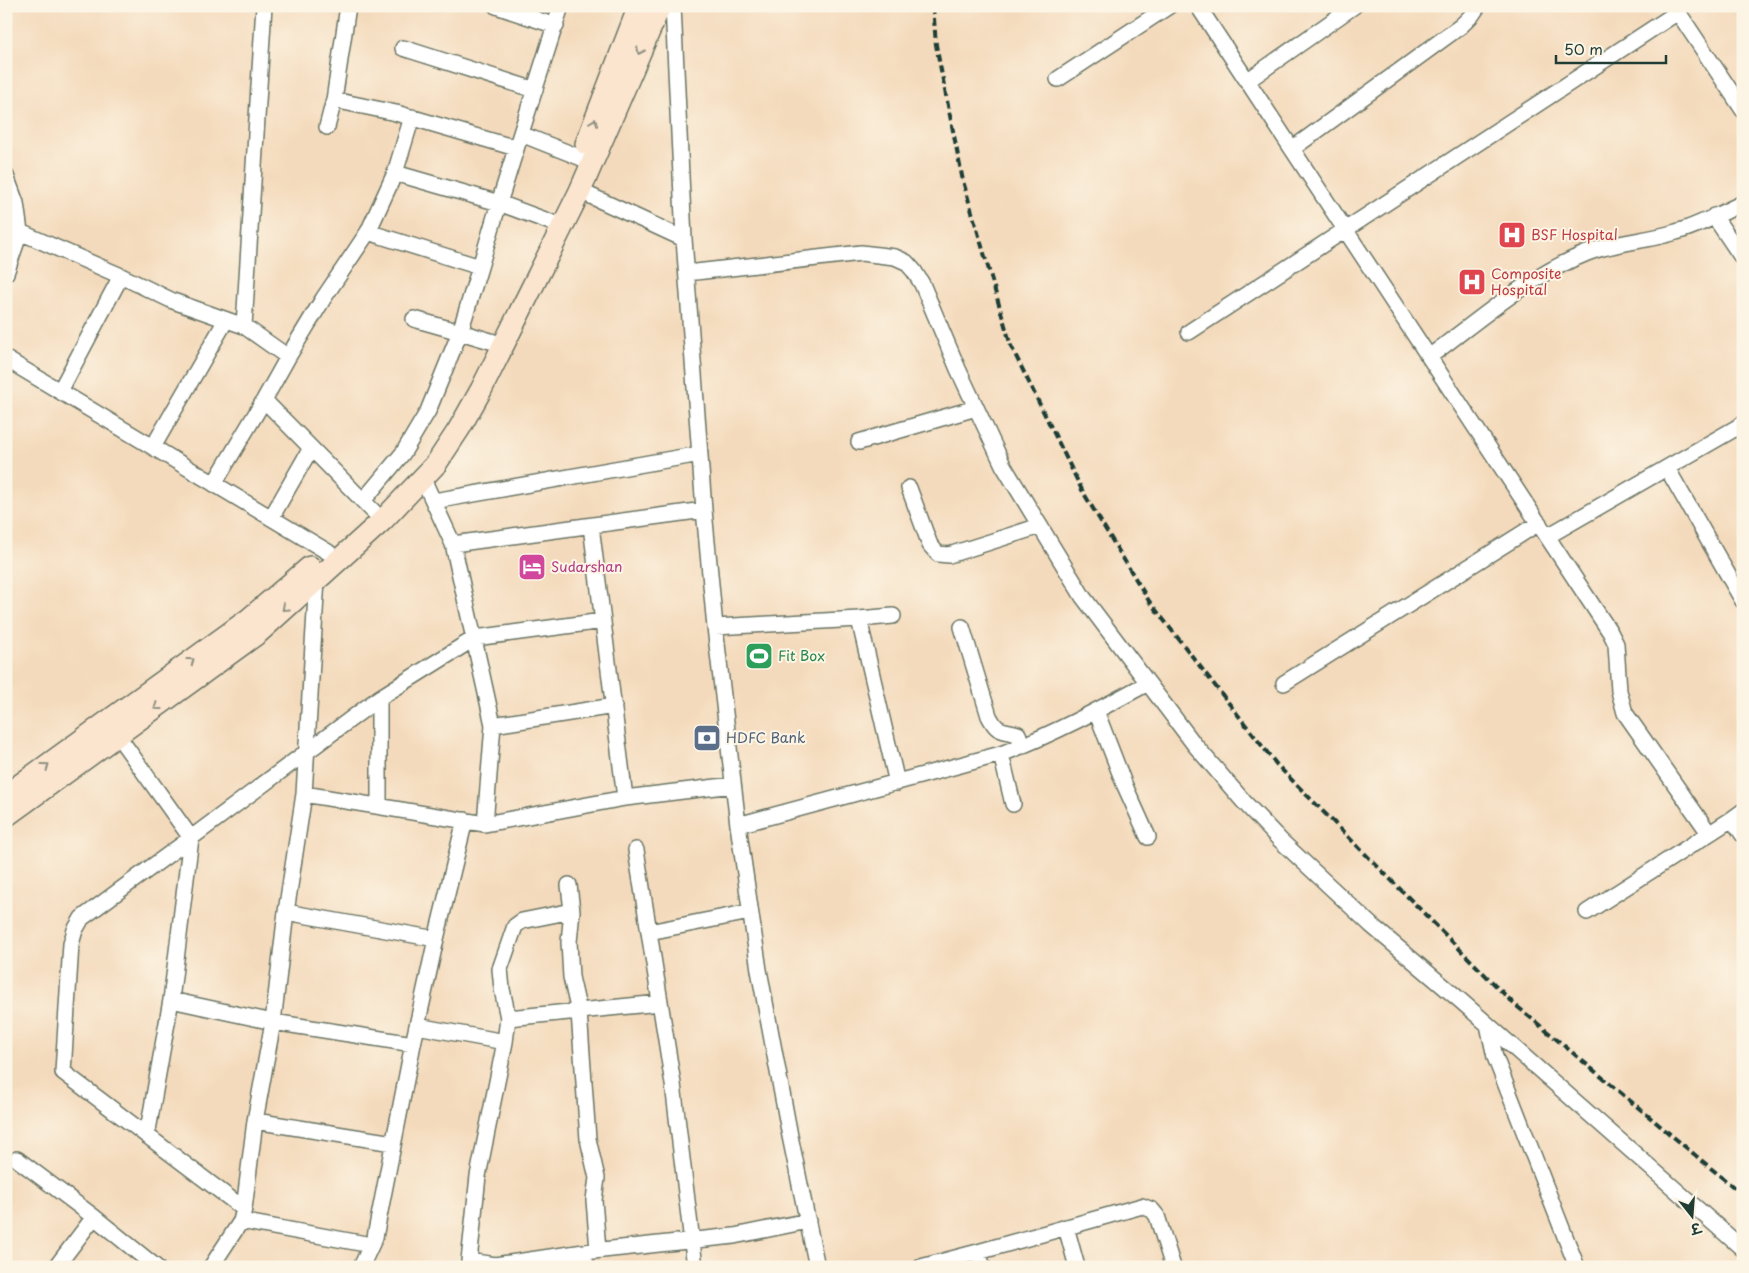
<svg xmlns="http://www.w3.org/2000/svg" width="1749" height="1273" font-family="'Playpen Sans','Playpen Sans Deva',sans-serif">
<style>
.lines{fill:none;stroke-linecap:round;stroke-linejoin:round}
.street-casing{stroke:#6a7464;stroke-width:18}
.secondary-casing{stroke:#6a7464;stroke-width:24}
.street{stroke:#fff;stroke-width:15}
.secondary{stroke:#fce5cf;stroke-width:21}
.rail{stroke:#1f3d34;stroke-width:4;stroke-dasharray:8 4;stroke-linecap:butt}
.oneway{stroke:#8e9182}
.labels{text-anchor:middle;stroke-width:4;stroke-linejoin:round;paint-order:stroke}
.health-label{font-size:14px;fill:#be3a42;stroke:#fcf5e5;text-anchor:start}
.hotel-label{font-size:14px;fill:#b23c85;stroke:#fcf5e5;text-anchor:start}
.leisure-label{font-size:14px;fill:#27864d;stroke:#fcf5e5;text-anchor:start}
.service-label{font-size:14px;fill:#4e5e75;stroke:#fcf5e5;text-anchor:start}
</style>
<rect width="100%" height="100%" fill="#fcf5e5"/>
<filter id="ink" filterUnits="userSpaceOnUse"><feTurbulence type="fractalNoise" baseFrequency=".02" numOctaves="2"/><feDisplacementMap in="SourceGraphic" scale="10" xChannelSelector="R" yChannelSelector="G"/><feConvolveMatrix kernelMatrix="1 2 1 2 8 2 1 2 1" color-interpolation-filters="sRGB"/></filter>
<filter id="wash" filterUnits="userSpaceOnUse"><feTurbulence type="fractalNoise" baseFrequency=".0096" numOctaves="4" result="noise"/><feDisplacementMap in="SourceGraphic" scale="20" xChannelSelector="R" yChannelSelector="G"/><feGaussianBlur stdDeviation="1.12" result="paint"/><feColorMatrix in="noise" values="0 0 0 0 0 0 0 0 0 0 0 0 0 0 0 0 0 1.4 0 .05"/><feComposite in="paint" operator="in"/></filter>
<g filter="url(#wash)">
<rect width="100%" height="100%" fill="#f4dabc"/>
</g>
<g filter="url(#ink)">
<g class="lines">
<defs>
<path id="street" d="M 264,6 L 244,326 L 288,357 L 264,400 L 374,512
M 496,6 L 556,26
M 673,6 L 684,239 L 704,510 L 715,627 L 738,825 L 759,970 L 790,1136 L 817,1267
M 1198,6 L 1610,632 L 1616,644 L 1619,691 L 1625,713 L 1709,833
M 1674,6 L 1743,110
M 403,48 L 535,90
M 1058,79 L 1169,6
M 1247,81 L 1354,6
M 334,100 L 396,113 L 516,148
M 327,127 L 334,100 L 348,6
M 521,134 L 594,163
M 1292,149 L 1461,26 L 1472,15 L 1478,6
M 6,176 L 16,203 L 20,232 L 6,273
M 580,191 L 684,239
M 1714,216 L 1743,259
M 553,223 L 499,203 L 561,6
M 6,227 L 20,232 L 121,276 L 173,301 L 244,326
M 368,232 L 395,173 L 412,117
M 480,267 L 460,332 L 494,342
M 687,273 L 861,253 L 895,257 L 906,262 L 914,271 L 922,284 L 958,369 L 1003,465 L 1083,597 L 1194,744 L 1244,802 L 1280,840 L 1371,925 L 1461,1001 L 1743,1249
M 1189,332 L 1678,12
M 288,357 L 323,299 L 368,232 L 480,267 L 499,203 L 395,173
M 1429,357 C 1479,320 1528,276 1587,253 C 1616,242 1647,241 1676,232 C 1699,226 1721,213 1743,203
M 6,359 L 328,552 L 338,560
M 60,391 L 121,276
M 859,442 L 976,408
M 153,447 L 226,320
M 1667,468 L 1743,601
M 423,479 L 453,544 L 493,725 L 485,824
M 214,484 L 264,400
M 909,488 L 930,545 L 938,554 L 949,555 L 1040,526
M 363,501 L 403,453 L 428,411 L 460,332 L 414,319
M 434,501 L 700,454
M 271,518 L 311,448
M 591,526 L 625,798
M 1548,536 L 1743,424
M 453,544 L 704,510
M 893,616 L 859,619 L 897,783
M 715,627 L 859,619
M 962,627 L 989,716 C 998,733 1000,729 1018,734 L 1023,746
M 1284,683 L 1539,523
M 379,698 L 379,806
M 1096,711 L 1125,786 L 1148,837
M 493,725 L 614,706
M 118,736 L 191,838 L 171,1000
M 1001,754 L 1013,804
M 304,794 L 485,824 L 625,798 L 733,785
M 1743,811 L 1732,819 L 1743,835
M 738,825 L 1001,754 C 1052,735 1100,709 1148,683
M 636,850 L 649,932
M 569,885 L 572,911 L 569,942 L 571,977 L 579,1012 L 588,1139 L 597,1178 L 594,1200 L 598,1250
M 286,912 L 436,939
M 1587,912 L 1732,819
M 508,1018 L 502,989 L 500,969 L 515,926 L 522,921 L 572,911
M 1488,1025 L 1495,1057 L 1577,1267
M 417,1026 L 505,1042
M 255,1121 L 393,1143
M 147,1136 L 171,1000 L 273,1022 L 413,1044
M 17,1159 L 94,1217 L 156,1267
M 244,1209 L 63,1072 L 71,944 L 75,930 L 82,918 L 191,838 L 379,698 L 475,638 L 603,621
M 241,1221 L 371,1245
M 1066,1227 L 1077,1267
M 584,1252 L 734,1236 L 808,1221
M 978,1252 L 1142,1206 L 1152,1210 L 1157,1216 L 1173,1267
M 495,1265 L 469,1261 L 478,1176 L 505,1042 L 508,1018 L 660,1003
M 56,1267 L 94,1217
M 211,1267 L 241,1221 L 244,1209 L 255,1121 L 273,1022 L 286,912 L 304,794 L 317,579 L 314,576
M 361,1267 L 375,1237 L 413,1044 L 436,939 L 465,820
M 495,1267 L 495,1265 L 584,1252 L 586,1267
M 695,1267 L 673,1084 L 649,932 L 750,912
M 921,1267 L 978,1252 L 983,1267"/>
<path id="secondary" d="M 586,144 L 639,6
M 6,795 L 249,619 L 310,567
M 6,816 L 258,633 L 383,520 L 436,464 L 459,429 L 481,390 L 580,191 L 660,6"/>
</defs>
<use href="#street" class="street-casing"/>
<use href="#secondary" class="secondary-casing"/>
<use href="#street" class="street"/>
<use href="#secondary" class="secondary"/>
<path class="rail" d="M 933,6 L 936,45 L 963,181 L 1011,346 L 1083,492 L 1149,601 L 1277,765 L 1513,1003 L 1743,1195"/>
</g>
<defs><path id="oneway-chevron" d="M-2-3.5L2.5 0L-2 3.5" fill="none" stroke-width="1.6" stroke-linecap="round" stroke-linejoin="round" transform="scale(1.25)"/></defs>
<g class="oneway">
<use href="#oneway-chevron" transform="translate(640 51) rotate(114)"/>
<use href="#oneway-chevron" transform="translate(594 122) rotate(-69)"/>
<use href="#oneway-chevron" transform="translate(285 608) rotate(138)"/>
<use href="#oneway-chevron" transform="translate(191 661) rotate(-36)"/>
<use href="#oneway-chevron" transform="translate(157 707) rotate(144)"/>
<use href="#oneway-chevron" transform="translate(46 766) rotate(-36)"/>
</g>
</g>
<defs>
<symbol id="hospital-square" viewBox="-11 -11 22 22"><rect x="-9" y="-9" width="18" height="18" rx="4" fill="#e0444e" stroke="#fcf5e5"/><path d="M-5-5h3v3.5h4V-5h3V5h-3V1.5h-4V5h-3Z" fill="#fff"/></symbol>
<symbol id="hotel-square" viewBox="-11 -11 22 22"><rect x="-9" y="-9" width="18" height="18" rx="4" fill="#d1479c" stroke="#fcf5e5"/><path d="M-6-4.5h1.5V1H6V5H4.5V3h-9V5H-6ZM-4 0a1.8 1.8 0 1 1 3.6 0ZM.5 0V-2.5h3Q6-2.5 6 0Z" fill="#fff"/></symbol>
<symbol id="stadium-square" viewBox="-11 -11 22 22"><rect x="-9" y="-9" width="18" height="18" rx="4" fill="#2e9e5b" stroke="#fcf5e5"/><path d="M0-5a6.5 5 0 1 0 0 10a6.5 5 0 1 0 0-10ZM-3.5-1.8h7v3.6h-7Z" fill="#fff"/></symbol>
<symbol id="bank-square" viewBox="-11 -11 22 22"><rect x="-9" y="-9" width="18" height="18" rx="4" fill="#5c6f8a" stroke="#fcf5e5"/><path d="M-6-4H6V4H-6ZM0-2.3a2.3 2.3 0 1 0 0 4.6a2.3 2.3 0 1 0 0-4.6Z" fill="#fff"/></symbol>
</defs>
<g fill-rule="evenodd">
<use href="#hospital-square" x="1496" y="219" width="32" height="32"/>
<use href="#hospital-square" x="1456" y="266" width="32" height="32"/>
<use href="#hotel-square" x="516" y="551" width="32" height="32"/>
<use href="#stadium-square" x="743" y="640" width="32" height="32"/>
<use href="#bank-square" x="691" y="722" width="32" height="32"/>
</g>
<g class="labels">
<g class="health-label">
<text x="1531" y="240">BSF Hospital</text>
<text x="1491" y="279">Composite<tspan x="1491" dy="16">Hospital</tspan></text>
</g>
<g class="hotel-label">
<text x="551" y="572">Sudarshan</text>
</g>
<g class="leisure-label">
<text x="778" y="661">Fit Box</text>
</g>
<g class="service-label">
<text x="726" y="743">HDFC Bank</text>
</g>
</g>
<rect width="1749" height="1273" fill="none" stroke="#fcf5e5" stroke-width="25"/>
<g transform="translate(1692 1216) rotate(163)" stroke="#fcf5e5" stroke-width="4" paint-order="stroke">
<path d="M0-4L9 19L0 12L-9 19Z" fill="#1f3d34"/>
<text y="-8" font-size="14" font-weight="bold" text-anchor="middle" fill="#1f3d34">उ</text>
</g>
<path d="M1556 55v8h110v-8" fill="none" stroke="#1f3d34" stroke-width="2.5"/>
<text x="1564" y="55" font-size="15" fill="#1f3d34" stroke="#fcf5e5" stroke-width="4" paint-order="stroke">50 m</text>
</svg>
